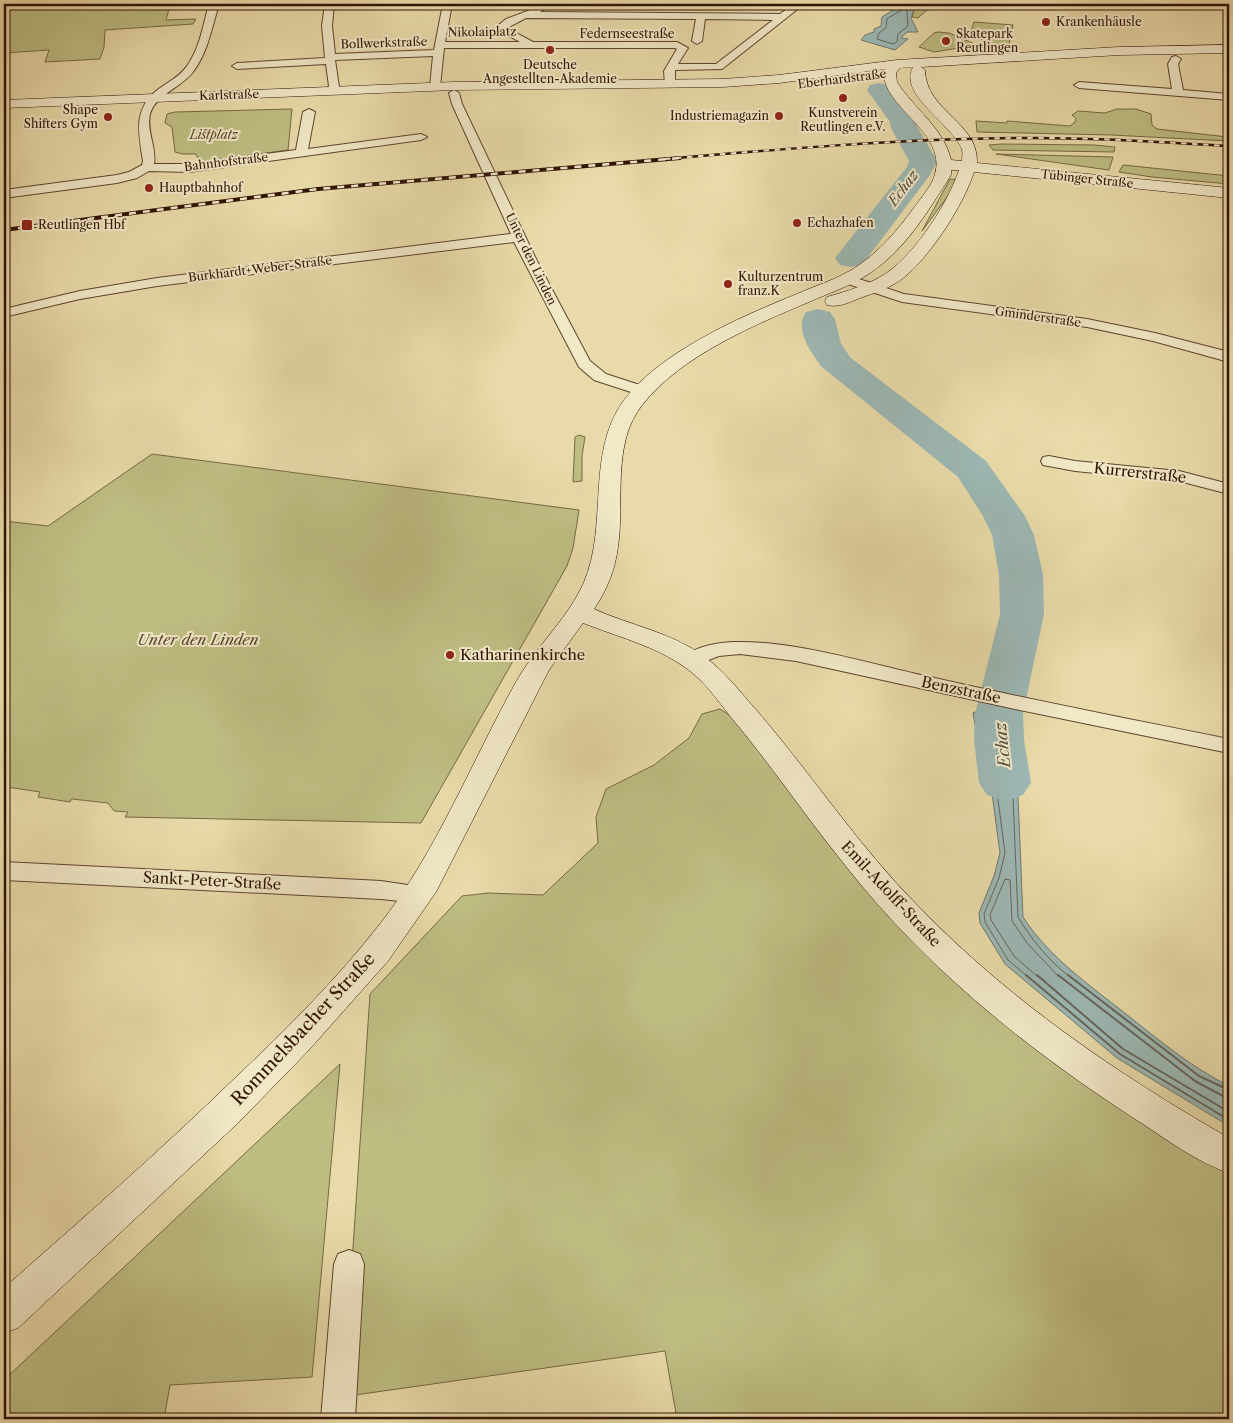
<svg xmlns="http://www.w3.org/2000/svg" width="1233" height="1423" font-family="'Libre Caslon Text',serif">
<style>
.green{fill:#bebe83;stroke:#786844}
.water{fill:#9cb8b4;stroke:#71766e}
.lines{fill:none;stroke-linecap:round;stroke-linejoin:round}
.shore-far1{stroke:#66655c;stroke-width:1}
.shore{stroke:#66655c;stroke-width:2}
.river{fill:#9cb8b4;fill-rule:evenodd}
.street-casing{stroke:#5f442d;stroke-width:2}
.secondary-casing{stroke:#311204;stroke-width:1}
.street{fill:#f1e8c7;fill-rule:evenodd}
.secondary{fill:#f1e8c7;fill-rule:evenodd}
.rail-far1-casing{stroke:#311204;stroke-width:2.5}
.rail-casing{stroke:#311204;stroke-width:4}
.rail-far1{stroke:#f1e8c7;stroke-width:2;stroke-dasharray:5.5;stroke-linecap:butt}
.rail{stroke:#f1e8c7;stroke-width:2.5;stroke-dasharray:7;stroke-linecap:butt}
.poi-dot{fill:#8f2418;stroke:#f1e8c7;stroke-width:2}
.labels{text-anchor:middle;stroke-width:4;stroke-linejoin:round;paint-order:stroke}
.far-poi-label{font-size:12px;fill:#311204;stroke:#f1e8c7;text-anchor:start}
.far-street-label{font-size:12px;fill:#311204;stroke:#f1e8c7}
.far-park-label{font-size:12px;font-style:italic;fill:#5b462a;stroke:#f1e8c7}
.far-water-label{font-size:14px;font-style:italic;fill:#564c42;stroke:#f1e8c7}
.street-label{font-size:15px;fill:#311204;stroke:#f1e8c7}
.park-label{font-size:15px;font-style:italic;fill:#5b462a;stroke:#f1e8c7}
.poi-label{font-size:15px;fill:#311204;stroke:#f1e8c7;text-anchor:start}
.water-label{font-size:16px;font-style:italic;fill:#564c42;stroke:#f1e8c7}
.near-street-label{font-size:18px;fill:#311204;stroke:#f1e8c7}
</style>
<rect width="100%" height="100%" fill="#e9dba9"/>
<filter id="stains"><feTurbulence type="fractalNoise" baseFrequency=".004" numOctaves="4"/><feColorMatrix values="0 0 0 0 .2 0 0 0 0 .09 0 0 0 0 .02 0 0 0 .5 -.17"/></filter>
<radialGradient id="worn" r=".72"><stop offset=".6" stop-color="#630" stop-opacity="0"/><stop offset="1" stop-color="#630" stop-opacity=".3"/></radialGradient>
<path class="green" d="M 4,4 L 153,4 L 153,10 L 169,9 L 166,20 L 196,19 L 193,24 L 105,30 L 104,47 L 100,59 L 45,62 L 49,50 L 4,53 Z
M 921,4 L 967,4 L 927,10 L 918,18 L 912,17 L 915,7 Z
M 974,22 L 1013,25 L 1009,45 L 998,46 L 970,35 Z
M 938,32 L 949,33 L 977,45 L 934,52 L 919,47 L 934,33 Z
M 292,109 L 288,150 L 200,162 L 196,154 L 183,154 L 175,152 L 172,127 L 165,123 L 167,114 L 175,112 Z
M 1117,109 L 1136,109 L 1151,114 L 1152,125 L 1157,129 L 1228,137 L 1229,141 L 1111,135 L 977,132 L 976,121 L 1007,123 L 1007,121 L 1070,126 L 1075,122 L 1076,119 L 1072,115 L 1078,111 L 1105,113 Z
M 1001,144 L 1094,145 L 1115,147 L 1114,152 L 993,150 L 989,145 Z
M 996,154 L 1113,157 L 1109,170 Z
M 1123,165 L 1229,176 L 1229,184 L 1152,177 L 1119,172 Z
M 950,179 L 960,180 L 922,231 Z
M 579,435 L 585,437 L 582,456 L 582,481 L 573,482 L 575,437 Z
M 152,454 L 579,510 L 573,548 L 567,566 L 421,823 L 125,817 L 128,812 L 114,811 L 108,803 L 72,799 L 70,802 L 38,797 L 40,792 L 7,787 L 4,791 L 4,521 L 48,526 Z
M 720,709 L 766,739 L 896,904 L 1195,1137 L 1229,1157 L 1229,1419 L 677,1419 L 665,1351 L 348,1396 L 352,1263 L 370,994 L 462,896 L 488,893 L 543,895 L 598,843 L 596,817 L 606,789 L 654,765 L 689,738 L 702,714 Z
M 340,1064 L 312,1377 L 170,1385 L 164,1419 L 4,1419 L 4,1380 Z"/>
<path class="water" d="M 903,4 L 921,4 L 915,7 L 911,18 L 918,32 L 907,32 L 901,38 L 908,39 L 895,50 L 861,40 L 865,35 L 874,32 L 874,29 L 881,26 L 882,17 Z
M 873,89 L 886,91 L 918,134 L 901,135 L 892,123 L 898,121 Z
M 909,146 L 926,146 C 944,162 917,183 906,196 L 893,194 L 917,163 L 915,154 Z
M 891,195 L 906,198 L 884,233 L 858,259 L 839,255 L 853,244 Z
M 974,712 L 1018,720 L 1016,749 L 1023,917 C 1049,957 1088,984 1126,1014 C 1159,1040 1191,1067 1229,1086 L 1229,1126 L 1117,1058 L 1005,964 L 980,923 L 979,913 L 994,876 L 1000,853 L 992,793 L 984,777 L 973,713 Z"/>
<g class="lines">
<path class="shore-far1" d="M 904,9 L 907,11 L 908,26 L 898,34 L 897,42 L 893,44 L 877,39 L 879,33 L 886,28 L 887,19 Z
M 893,205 C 891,221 873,244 858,250 L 857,246 L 889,206 Z
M 989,726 L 1006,731 L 1006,784 L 1004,786 L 1001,785 L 995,773 L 987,729 Z
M 1028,977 L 1008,960 L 985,922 L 984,914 L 999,878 L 1005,853 L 997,792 L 989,775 L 980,719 L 1012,726 L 1011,749 L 1018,917 C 1032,940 1048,960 1070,977
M 1038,977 L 1014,956 L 991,920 L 990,915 L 1005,879 L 1010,880 L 1012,921 L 1027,943 L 1059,977"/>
<path class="shore" d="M 1026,975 L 1120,1054 L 1229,1120
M 1037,975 L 1123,1049 L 1229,1112
M 1058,975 L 1195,1081 L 1223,1096 L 1229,1097
M 1068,975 L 1199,1076 L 1229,1090"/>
<path class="river" d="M 879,83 L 888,85 L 912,117 L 937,161 L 930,175 L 862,265 L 851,267 L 840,265 L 835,258 L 907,167 L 909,161 L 891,128 L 890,122 L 867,90 L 870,85 Z
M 818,309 L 830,312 L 835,319 L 841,344 L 851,358 L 986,461 L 1025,516 L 1034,535 L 1043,575 L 1044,614 L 1023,714 L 1024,740 L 1031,783 L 1023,795 L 1005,801 L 987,795 L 979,783 L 974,740 L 975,714 L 1000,614 L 999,575 L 992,535 L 983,516 L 958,477 L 822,367 C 811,352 794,330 806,312 Z"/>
<defs>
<path id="street" d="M 209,4 L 219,4 C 212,27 208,52 193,72 C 181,88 156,94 150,114 C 146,131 157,148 154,164 L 189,164 L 296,150 L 303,112 L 309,109 L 315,112 L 308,149 L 421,134 L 427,137 L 421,140 L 189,172 L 149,171 L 137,178 L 117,183 L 4,198 L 4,190 L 117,175 L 129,172 L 142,165 L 143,161 C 138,132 133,107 160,88 C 170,81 180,76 187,66 C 200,48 203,25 209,4 Z
M 325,4 L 334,4 L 332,26 L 335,54 L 434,50 L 443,4 L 452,4 L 445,42 L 520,42 L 495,28 L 506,19 L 538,7 L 543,10 L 540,12 L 780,14 L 794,4 L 804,4 L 722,69 L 675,70 L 675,84 L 670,87 L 665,84 L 664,71 L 677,49 L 675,48 L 444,48 L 440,87 L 435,90 L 430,87 L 433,56 L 335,60 L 339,87 L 334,93 L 330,94 L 325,91 L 329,86 L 326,64 L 237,69 L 232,66 L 237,63 L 325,58 L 322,26 ZM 526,18 L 696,19 L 692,41 L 697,44 L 702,41 L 705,19 L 773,20 L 716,64 L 678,64 L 688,48 L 677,42 L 533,42 L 507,28 Z
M 1176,56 L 1181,59 L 1178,64 L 1183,90 L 1229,94 L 1229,100 L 1079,88 L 1074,85 L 1079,82 L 1172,89 L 1168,64 L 1172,57 Z
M 454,90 L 459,93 L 462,104 L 537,261 L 590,361 L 606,374 L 649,388 L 651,391 L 649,394 L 637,394 L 594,380 L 579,367 L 514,242 L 157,286 L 80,299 L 4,317 L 4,309 L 80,291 L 157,278 L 511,234 L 452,104 L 449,93 Z
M 847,275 L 904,294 L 1087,319 L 1155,333 L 1229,352 L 1229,362 L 1153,341 L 1087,327 L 902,302 L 842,282 L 840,279 Z
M 1049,456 L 1075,461 L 1179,471 L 1229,484 L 1229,494 L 1179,481 L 1075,471 L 1043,465 L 1041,461 L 1043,457 Z
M 733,642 C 794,640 866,663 926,676 C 1026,699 1128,719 1229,739 L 1229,753 L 1015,709 L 796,661 L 740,654 L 719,656 L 693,666 L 686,664 L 683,660 C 692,646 717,643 733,642 Z
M 4,862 L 381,881 L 428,888 L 431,894 L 428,900 L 419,903 L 381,899 L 4,880 Z
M 349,1250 L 360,1254 L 364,1264 L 355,1419 L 321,1419 L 334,1264 L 338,1254 Z"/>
<path id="secondary" d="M 1229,45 L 1229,53 L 1119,55 L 921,67 L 925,70 C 926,112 979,122 977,163 L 1229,188 L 1229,198 L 974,172 C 963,206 930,257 902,279 C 890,288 874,293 860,298 C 850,302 839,308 827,305 L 825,301 L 827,297 C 848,291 871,284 888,272 C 917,251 948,203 959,170 L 951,170 L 951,175 C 928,211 906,249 870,273 C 851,286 829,293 809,302 C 754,325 681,356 643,404 C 611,443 625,500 618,547 C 615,570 607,590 594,609 C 629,625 670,632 702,655 C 724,670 740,692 758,712 C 813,776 859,847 919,907 C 1009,1000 1117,1074 1229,1138 L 1229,1173 C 1199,1163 1170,1142 1143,1124 C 1030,1052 923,966 841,860 C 803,813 769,762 730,716 C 717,699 704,681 686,668 C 656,646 618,637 583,623 L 549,670 L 436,892 L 388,961 L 308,1051 L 238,1123 L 18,1328 L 4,1333 L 4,1288 C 82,1219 160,1151 234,1079 C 285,1031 336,980 380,924 C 437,851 471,763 516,682 C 533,651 560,626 577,596 C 613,535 582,458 624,400 C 660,352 742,316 797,294 C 817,285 838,279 856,267 C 879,252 897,231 913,209 C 920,199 932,186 935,174 C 948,131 876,104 885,69 L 779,83 L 723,87 L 454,90 L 4,108 L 4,100 L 454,82 L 723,79 L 779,75 L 897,60 L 1119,47 ZM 913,67 C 897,95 955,126 962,150 C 963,153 962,158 962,161 L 951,160 C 944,128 914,109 897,82 L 896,73 L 900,68 Z"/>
</defs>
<use href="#street" class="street-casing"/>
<use href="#secondary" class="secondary-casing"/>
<use href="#street" class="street"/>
<use href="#secondary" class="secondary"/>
<defs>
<path id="rail-far1" d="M 665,159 C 782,149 899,139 1017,138 C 1088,137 1158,142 1229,146"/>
<path id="rail" d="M 4,230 L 318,189 L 680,158"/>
</defs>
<use href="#rail-far1" class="rail-far1-casing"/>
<use href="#rail" class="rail-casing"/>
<use href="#rail-far1" class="rail-far1"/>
<use href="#rail" class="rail"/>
</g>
<g class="poi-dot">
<circle cx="1046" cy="22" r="5"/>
<circle cx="946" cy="41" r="5"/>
<circle cx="550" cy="50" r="5"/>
<circle cx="843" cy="98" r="5"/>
<circle cx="779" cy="116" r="5"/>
<circle cx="108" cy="117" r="5"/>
<circle cx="149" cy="188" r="5"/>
<circle cx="797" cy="223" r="5"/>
<rect x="21" y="219" width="12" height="12" rx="2.5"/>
<circle cx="728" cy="284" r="5"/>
<circle cx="450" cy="655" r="5"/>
</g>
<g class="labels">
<g class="far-poi-label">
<text x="1056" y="26">Krankenhäusle</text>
<text x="956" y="38">Skatepark<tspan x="956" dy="14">Reutlingen</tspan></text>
<text x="550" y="69" text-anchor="middle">Deutsche<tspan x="550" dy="14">Angestellten-Akademie</tspan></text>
<text x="98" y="114" text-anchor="end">Shape<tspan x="98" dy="14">Shifters Gym</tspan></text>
<text x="843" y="117" text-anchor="middle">Kunstverein<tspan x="843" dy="14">Reutlingen e.V.</tspan></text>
<text x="769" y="120" text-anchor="end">Industriemagazin</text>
<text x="159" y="192">Hauptbahnhof</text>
<text x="807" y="227">Echazhafen</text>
<text x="38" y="229">Reutlingen Hbf</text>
<text x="738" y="281">Kulturzentrum<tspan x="738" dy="14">franz.K</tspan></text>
</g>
<g class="far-street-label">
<text transform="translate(482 32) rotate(-1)" y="4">Nikolaiplatz</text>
<text x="627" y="38">Federnseestraße</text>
<text transform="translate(384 43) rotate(-2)" y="4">Bollwerkstraße</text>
<text transform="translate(842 79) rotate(-7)" y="4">Eberhardstraße</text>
<text transform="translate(229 95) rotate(-2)" y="4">Karlstraße</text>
<text transform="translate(226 162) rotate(-7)" y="4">Bahnhofstraße</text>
<text transform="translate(1087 179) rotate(6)" y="4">Tübinger Straße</text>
<text transform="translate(531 259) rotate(64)" y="4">Unter den Linden</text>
<text transform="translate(260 269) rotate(-7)" y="4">Burkhardt+Weber-Straße</text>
<text transform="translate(1038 317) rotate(8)" y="4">Gminderstraße</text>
</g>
<g class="far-park-label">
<text x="214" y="139">Listplatz</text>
</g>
<g class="far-water-label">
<text transform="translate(903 188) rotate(-53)" y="5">Echaz</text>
</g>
<g class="street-label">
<text transform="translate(1140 473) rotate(6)" y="5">Kurrerstraße</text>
<text transform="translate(961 690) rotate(12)" y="5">Benzstraße</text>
<text transform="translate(212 881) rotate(3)" y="5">Sankt-Peter-Straße</text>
<text transform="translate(891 894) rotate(47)" y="5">Emil-Adolff-Straße</text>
</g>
<g class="park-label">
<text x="198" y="645">Unter den Linden</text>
</g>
<g class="poi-label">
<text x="460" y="660">Katharinenkirche</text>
</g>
<g class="water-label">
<text transform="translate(1002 745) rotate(-96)" y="6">Echaz</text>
</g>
<g class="near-street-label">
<text transform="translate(303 1029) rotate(-47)" y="6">Rommelsbacher Straße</text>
</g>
</g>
<rect width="1233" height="1423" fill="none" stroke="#e9dba9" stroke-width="20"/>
<rect x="5" y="5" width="1223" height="1413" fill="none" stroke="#311204" stroke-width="2.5"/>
<rect x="10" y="10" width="1213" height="1403" fill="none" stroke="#311204"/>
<rect width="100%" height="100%" filter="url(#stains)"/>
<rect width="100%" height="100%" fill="url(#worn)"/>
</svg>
